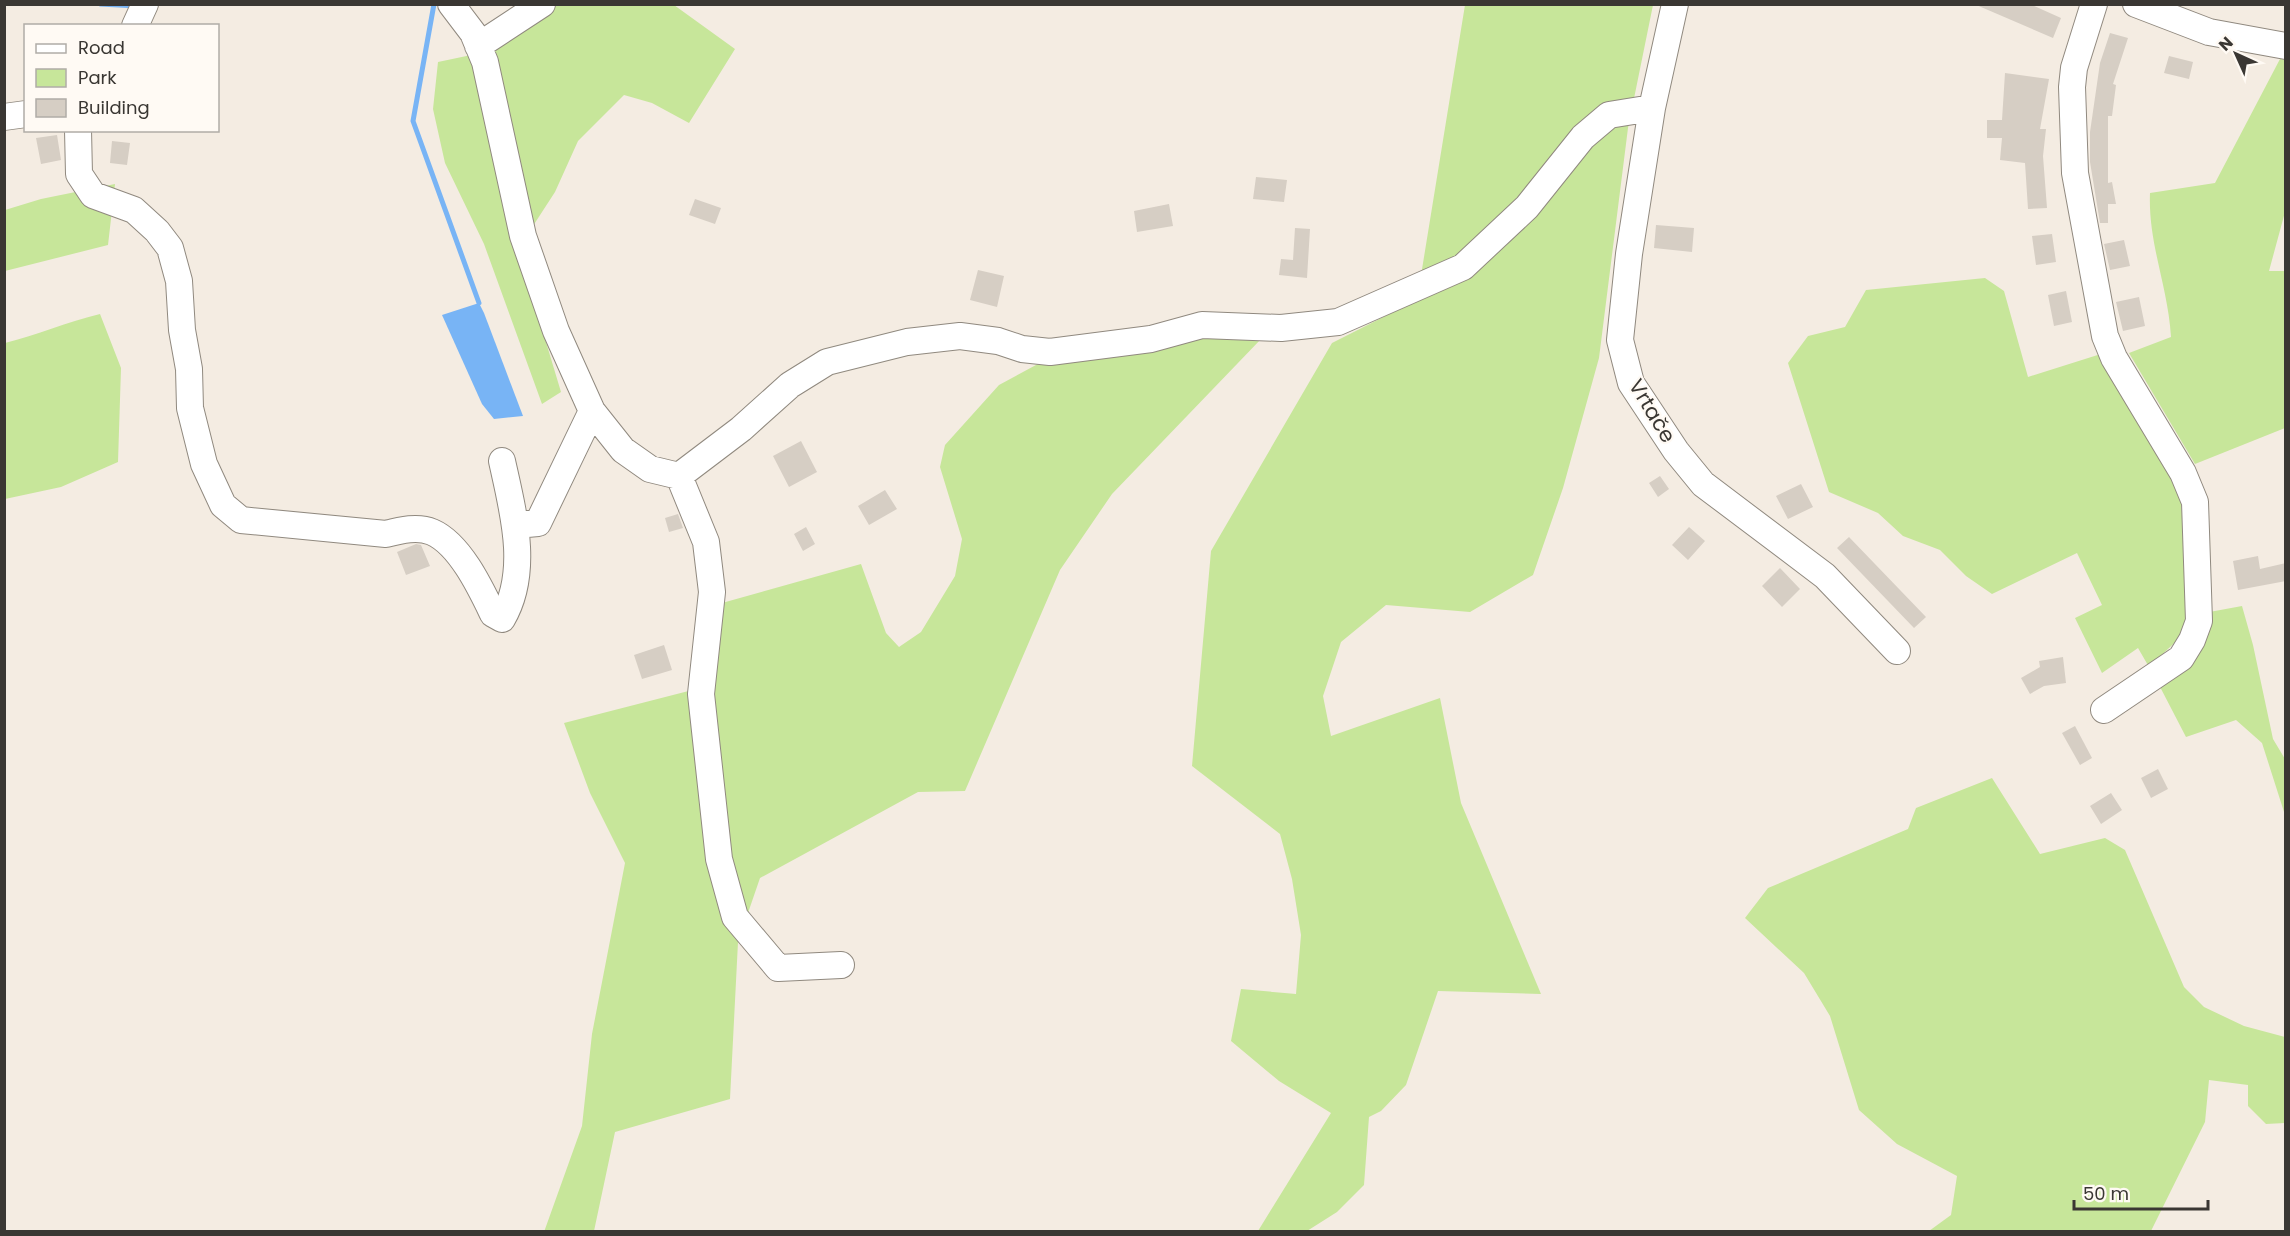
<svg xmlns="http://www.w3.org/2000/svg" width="2290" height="1236" font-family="Poppins,sans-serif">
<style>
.green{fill:#c7e69a}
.water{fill:#78b4f5}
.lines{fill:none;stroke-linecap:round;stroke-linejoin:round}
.stream{stroke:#78b4f5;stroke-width:5}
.building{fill:#d6cec4}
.minor-casing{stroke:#90897f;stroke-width:28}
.minor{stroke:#fff;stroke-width:26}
.labels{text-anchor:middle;stroke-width:4.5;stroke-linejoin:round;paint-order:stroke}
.street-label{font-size:21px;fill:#3a3733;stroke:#fffaf4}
</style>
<rect width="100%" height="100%" fill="#f4ece2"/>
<path class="green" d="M 554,5 L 674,5 L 735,49 L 689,123 L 652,103 L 624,95 L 578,141 L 555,192 L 518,249 L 561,392 L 542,404 L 484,244 L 445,163 L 433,109 L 438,62 L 476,54 Z
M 1465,5 L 1653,5 L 1628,128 L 1599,358 L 1563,488 L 1533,575 L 1470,612 L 1386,605 L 1341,642 L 1323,696 L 1331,736 L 1440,698 L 1461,803 L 1541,994 L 1438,991 L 1406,1085 L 1381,1111 L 1369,1117 L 1364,1185 L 1337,1212 L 1307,1231 L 1258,1231 L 1331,1113 L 1279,1081 L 1231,1041 L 1241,989 L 1296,994 L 1301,935 L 1292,879 L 1280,834 L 1192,766 L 1211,551 L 1332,343 L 1417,300 Z
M 2280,59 L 2286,60 L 2285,212 L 2269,271 L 2285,271 L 2285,428 L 2195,464 L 2129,353 L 2171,337 C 2168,286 2148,244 2150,193 L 2215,183 Z
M 115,184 L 108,245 L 5,271 L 5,210 L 41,199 Z
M 1985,278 L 2004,291 L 2028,377 L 2104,353 L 2172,470 L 2181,500 L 2189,629 L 2149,667 L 2138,648 L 2102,673 L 2075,618 L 2102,605 L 2077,553 L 1992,594 L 1966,576 L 1940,550 L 1903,536 L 1878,513 L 1829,492 L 1788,363 L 1808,336 L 1845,327 L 1866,290 Z
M 100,314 L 121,368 L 118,462 L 61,487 L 5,499 L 5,343 C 37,335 67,322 100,314 Z
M 1198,334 L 1262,338 L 1112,494 L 1060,570 L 965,791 L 918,792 L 760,878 L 738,942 L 730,1099 L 615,1132 L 594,1231 L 544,1232 L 582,1126 L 592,1034 L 625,863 L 590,793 L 564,723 L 708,686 L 722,603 L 861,564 L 886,633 L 899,647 L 921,632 L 955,576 L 962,539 L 940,467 L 945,445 L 999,385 L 1049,358 Z
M 2242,606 L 2253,645 L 2273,739 L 2285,759 L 2285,815 L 2262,743 L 2236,720 L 2186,737 L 2158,683 L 2204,613 Z
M 1992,778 L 2040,854 L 2105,838 L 2125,850 L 2184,987 L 2204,1007 L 2244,1026 L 2285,1037 L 2285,1123 L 2266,1124 L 2248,1106 L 2248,1085 L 2209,1080 L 2205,1122 L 2151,1231 L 1929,1231 L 1951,1215 L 1957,1176 L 1897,1144 L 1859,1110 L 1830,1016 L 1804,973 L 1745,918 L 1768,888 L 1908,829 L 1916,808 Z"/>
<path class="water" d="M 479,303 L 484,313 L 523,416 L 494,419 L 482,404 L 442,315 Z"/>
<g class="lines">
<path class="stream" d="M 100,4 L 137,6
M 434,4 L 413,121 L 479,303"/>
</g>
<path class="building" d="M 1974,4 L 2030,4 L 2061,18 L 2053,38 Z
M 2110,33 L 2128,38 L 2113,84 L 2116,85 L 2112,116 L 2108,116 L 2108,183 L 2112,182 L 2116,204 L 2108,204 L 2108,223 L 2100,223 L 2090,162 L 2090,132 L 2100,63 Z
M 2169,56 L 2193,62 L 2189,79 L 2164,73 Z
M 2005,73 L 2049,79 L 2040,129 L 2046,129 L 2043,156 L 2047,208 L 2028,209 L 2025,163 L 2000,160 L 2002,138 L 1987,138 L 1987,120 L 2002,120 Z
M 57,135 L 61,160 L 41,164 L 36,138 Z
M 112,141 L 130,143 L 127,165 L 110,163 Z
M 1256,177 L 1287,180 L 1284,202 L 1253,199 Z
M 695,199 L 721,208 L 715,224 L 689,215 Z
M 1169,204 L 1173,226 L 1137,232 L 1134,211 Z
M 1656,225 L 1694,228 L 1692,252 L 1654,248 Z
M 1295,228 L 1310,229 L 1307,278 L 1279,275 L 1281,259 L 1293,260 Z
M 2052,234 L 2056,262 L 2036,265 L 2032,236 Z
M 2124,240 L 2130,266 L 2110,270 L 2104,244 Z
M 978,270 L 1004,276 L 997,307 L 970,300 Z
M 2066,291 L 2072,322 L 2054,326 L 2048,295 Z
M 2139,297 L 2145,326 L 2123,331 L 2116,302 Z
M 801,441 L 817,472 L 789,487 L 773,456 Z
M 1660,476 L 1669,489 L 1658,497 L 1649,483 Z
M 1801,484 L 1813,507 L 1788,519 L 1776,496 Z
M 885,490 L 897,509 L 869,525 L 858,506 Z
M 678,514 L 683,528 L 669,532 L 665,518 Z
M 806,527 L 815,544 L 803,551 L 794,534 Z
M 1689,527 L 1705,541 L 1688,560 L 1672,545 Z
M 1849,537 L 1926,617 L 1914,628 L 1837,548 Z
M 416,544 L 421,545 L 430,566 L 406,575 L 397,552 Z
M 2258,556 L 2260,569 L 2286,563 L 2286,581 L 2238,590 L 2233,561 Z
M 1780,568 L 1800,589 L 1782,607 L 1762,586 Z
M 664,645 L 672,670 L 642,679 L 634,655 Z
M 2063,657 L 2066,683 L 2044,686 L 2030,694 L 2021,678 L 2040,667 L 2039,661 Z
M 2075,726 L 2092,758 L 2080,765 L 2062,733 Z
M 2158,769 L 2168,789 L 2151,798 L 2141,778 Z
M 2111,793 L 2122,810 L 2101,824 L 2090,806 Z"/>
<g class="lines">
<defs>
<path id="minor" d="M 451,4 L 473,33 L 485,62 L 523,236 L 556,331 L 592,411 L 623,450 L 650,469 L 679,476 L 741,429 L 790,385 L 827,362 L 907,342 L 960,336 L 998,341 L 1022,349 L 1050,352 L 1151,339 L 1202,325 L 1281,328 L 1338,322 L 1463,267 L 1527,207 L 1583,137 L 1609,115 L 1652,108
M 1675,4 L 1652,108 L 1629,254 L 1620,340 L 1631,383 L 1676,451 L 1703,484 L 1825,576 L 1897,651
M 2094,4 L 2074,68 L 2072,87 L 2075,173 L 2105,336 L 2114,358 L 2183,473 L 2195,502 L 2199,621 L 2192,640 L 2181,658 L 2104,710
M 2136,4 L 2209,32 L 2286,46
M 135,26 L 145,4
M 478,46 L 542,4
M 4,117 L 26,114
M 78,130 L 79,174 L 93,195 L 134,210 L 157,231 L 170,248 L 179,281 L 182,330 L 189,369 L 190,408 L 204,464 L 223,505 L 241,520 L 386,534 C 401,530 418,526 432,532 C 460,544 481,589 493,614 L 502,619 C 530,572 513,511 502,461
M 679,476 L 706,542 L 712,592 L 701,694 L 719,859 L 735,917 L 778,968 L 841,965
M 516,525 L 538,523 L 592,411"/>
</defs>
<use href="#minor" class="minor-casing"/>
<use href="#minor" class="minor"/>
</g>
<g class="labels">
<g class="street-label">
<text transform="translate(1652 411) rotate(59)" y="7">Vrtače</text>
</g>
</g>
<rect width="2290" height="1236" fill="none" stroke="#3a3733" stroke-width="12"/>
<rect x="24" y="24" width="195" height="108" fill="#fffaf4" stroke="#b0aca7" stroke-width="1.5"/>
<rect x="36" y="44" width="30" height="9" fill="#ffffff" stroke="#b0aca7" stroke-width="1.5"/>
<text x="78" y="54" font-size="18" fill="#3a3733">Road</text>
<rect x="36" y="69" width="30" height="18" fill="#c7e69a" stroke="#b0aca7" stroke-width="1.5"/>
<text x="78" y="84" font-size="18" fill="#3a3733">Park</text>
<rect x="36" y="99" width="30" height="18" fill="#d6cec4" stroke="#b0aca7" stroke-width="1.5"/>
<text x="78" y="114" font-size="18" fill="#3a3733">Building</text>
<g transform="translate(2236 54) rotate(315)" stroke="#fffaf4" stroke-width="4.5" paint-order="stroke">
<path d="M0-4.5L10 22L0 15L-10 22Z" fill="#3a3733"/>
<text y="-9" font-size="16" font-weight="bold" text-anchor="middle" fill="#3a3733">N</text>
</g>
<path d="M2074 1200v9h134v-9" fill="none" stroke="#3a3733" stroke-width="3"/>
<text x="2083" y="1200" font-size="18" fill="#3a3733" stroke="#fffaf4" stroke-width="4.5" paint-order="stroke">50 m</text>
</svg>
